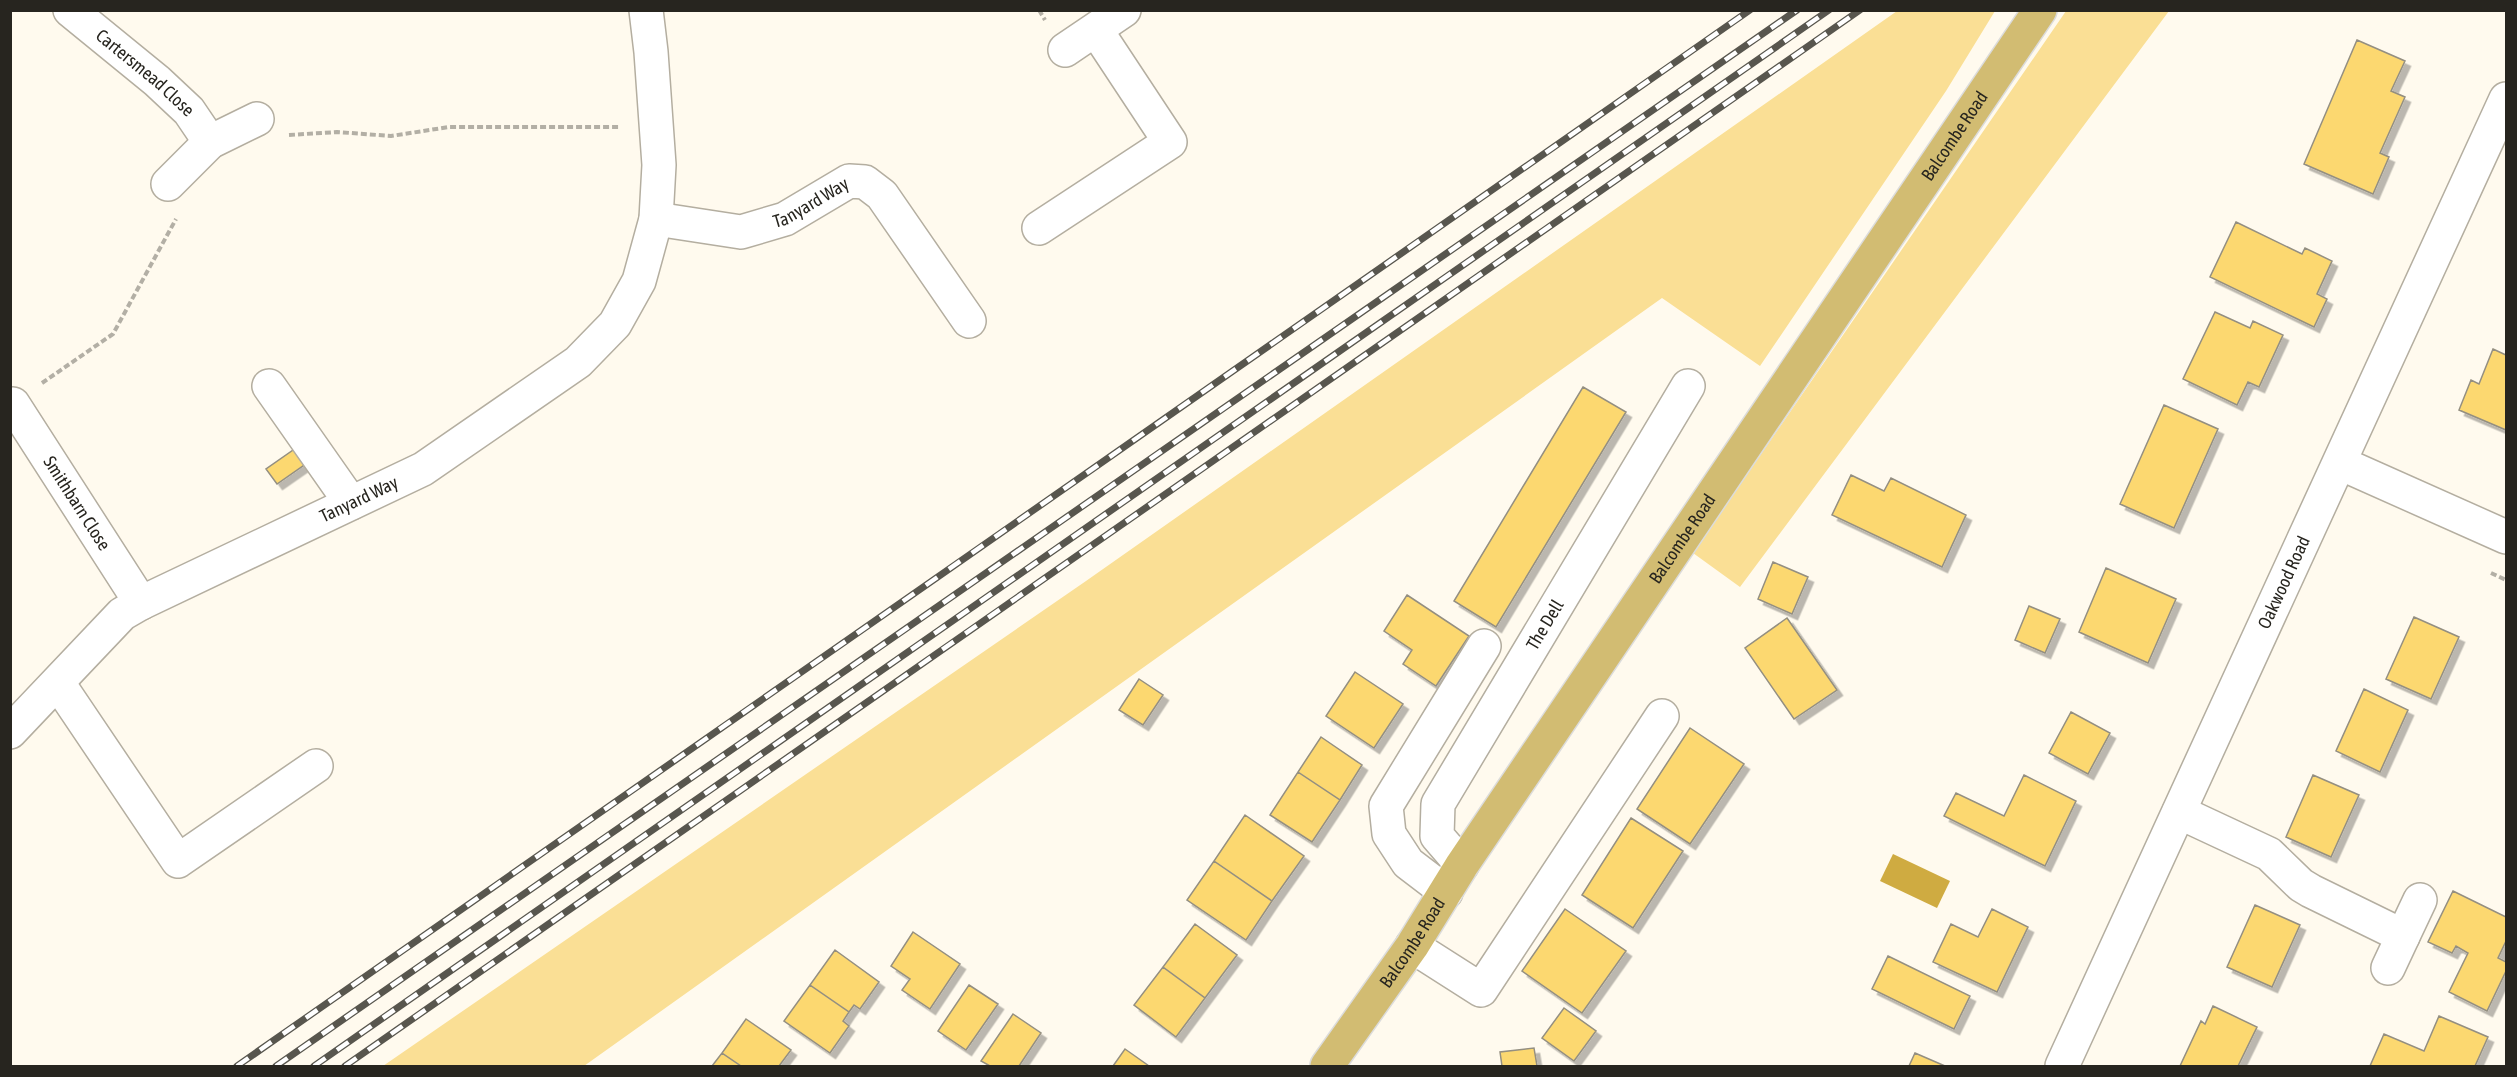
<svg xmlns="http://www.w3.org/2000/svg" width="2517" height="1077" font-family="'Asap Condensed',sans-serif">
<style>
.green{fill:#fadf95}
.water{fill:#cfab41}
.building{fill:#fcd870;stroke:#948f81;stroke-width:1.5;filter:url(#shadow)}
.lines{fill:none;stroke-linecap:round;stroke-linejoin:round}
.minor-casing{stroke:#b4aea0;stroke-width:36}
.major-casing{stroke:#dcdcdb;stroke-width:36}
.path{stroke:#b3afa5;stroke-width:4;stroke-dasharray:6 3;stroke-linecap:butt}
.minor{stroke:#fff;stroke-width:33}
.major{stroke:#d2bc72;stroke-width:33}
.rail-casing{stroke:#58564e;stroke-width:7}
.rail{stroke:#fff;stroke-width:4.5;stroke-dasharray:14;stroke-linecap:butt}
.labels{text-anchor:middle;stroke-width:6;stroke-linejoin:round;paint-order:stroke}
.street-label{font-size:18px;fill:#27251f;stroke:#fff}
</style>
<defs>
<filter id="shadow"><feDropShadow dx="5.5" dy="5.5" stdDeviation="0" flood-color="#0004"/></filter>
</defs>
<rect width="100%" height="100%" fill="#fffaee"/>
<path class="green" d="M 1897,11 L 1995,11 L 1946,91 L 1760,366 L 1662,298 L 584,1066 L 383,1066 L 1086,581 Z
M 2066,11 L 2169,11 L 1740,587 L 1693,553 Z"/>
<path class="water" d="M 1893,854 L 1950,881 L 1937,908 L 1880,881 Z"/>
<path class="building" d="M 2357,40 L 2405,61 L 2391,91 L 2405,97 L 2380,153 L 2389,157 L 2373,194 L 2304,164 Z
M 2236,222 L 2302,254 L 2305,248 L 2332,261 L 2317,294 L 2327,299 L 2314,327 L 2210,277 Z
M 2215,312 L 2250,328 L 2253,321 L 2283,335 L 2259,387 L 2248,382 L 2237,405 L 2183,379 Z
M 2493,349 L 2506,355 L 2506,430 L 2459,410 L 2471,380 L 2479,384 Z
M 1583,387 L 1626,412 L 1496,627 L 1454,601 Z
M 2164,405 L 2218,429 L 2174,528 L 2120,504 Z
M 296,448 L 307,463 L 277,484 L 266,469 Z
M 1851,475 L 1884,491 L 1891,478 L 1966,515 L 1942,567 L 1832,515 Z
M 1773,562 L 1808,577 L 1792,614 L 1758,599 Z
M 2106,568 L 2176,599 L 2148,663 L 2079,632 Z
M 1407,595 L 1469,636 L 1436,686 L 1403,664 L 1412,650 L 1384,631 Z
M 2029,606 L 2060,619 L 2045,653 L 2015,640 Z
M 2414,617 L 2459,637 L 2431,699 L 2386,679 Z
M 1787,618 L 1837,690 L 1794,719 L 1745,648 Z
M 1355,672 L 1403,704 L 1374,748 L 1326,716 Z
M 1139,679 L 1163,695 L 1143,725 L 1119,710 Z
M 2364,689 L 2408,710 L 2380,772 L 2336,751 Z
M 2071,712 L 2110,733 L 2088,774 L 2049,753 Z
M 1690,728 L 1744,764 L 1690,844 L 1637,809 Z
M 1321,737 L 1362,765 L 1340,800 L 1298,772 Z
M 1298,772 L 1340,800 L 1312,842 L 1270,815 Z
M 2024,775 L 2076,801 L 2045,866 L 1944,816 L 1956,793 L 2004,816 Z
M 2313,775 L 2359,795 L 2331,857 L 2286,837 Z
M 1245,815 L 1304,856 L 1272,901 L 1214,861 Z
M 1631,818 L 1683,851 L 1633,928 L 1582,895 Z
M 1214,861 L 1272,901 L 1246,940 L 1187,900 Z
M 2453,891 L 2506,917 L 2506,941 L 2498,958 L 2506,962 L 2506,971 L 2487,1011 L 2449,992 L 2468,953 L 2456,946 L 2452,953 L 2428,942 Z
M 2255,905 L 2300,925 L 2272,987 L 2227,967 Z
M 1565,909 L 1626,951 L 1582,1013 L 1522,971 Z
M 1992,909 L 2028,927 L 1997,992 L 1933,962 L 1951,924 L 1978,937 Z
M 1195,924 L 1237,955 L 1205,998 L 1163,967 Z
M 913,932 L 960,964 L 930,1009 L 902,990 L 910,979 L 891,966 Z
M 835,950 L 879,982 L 860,1009 L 854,1005 L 849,1012 L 810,985 Z
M 1888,956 L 1970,996 L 1954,1029 L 1872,989 Z
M 1163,967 L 1205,998 L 1176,1037 L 1134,1005 Z
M 810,985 L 849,1012 L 843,1021 L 849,1026 L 830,1053 L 784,1021 Z
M 969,985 L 998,1004 L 966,1050 L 938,1031 Z
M 2213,1006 L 2257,1027 L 2238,1066 L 2180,1066 L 2201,1021 L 2205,1024 Z
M 1564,1008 L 1596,1031 L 1574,1061 L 1542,1038 Z
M 1013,1014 L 1041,1033 L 1019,1066 L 990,1066 L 981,1061 Z
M 2439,1016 L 2488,1037 L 2475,1066 L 2370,1066 L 2384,1034 L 2424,1051 Z
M 746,1019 L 791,1050 L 779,1066 L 741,1066 L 722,1053 Z
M 1534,1048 L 1537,1066 L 1502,1066 L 1500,1052 Z
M 1125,1049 L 1149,1066 L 1113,1066 Z
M 722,1053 L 741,1066 L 712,1066 Z
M 1915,1053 L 1945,1066 L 1909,1066 Z"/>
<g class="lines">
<defs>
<g id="minor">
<path id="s1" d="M 70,10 L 157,81 L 189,111 L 210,142"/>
<path d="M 1065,50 L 1124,10"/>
<path d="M 168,184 L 210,142 L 257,119"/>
<path id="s2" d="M 656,219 L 741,232 L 785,219 L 849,181 L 865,182 L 882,195 L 969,321"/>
<path d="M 1039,228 L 1170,142 L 1096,30"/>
<path d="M 269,386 L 351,503"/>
<path id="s3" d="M 13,404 L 141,603"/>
<path d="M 2340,463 L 2506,537"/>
<path d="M 58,683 L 178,861 L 316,766"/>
<path id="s4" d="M 10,732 L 122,614 L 141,603 L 423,469 L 578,362 L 615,324 L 639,281 L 656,219 L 659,165 L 651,52 L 646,10"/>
<path d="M 2179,812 L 2269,854 L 2301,885 L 2311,891 L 2403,936 L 2388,968"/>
<path id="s5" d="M 1462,865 L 1437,836 L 1438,804 L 1688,386"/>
<path d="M 1446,892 L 1408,863 L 1389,834 L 1386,806 L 1484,646"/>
<path d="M 2403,936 L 2420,900"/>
<path d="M 1412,946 L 1481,990 L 1662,716"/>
<path id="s6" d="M 2062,1066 L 2506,99"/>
</g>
<g id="major">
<path id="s7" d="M 1327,1066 L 1412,946 L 1462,865 L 2040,10"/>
</g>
</defs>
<use href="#minor" class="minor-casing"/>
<use href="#major" class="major-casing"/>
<path class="path" d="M 1039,10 L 1045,20
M 289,135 L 337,132 L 391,136 L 449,127 L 620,127
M 42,383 L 113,334 L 176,219
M 2491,573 L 2506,580"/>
<use href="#minor" class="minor"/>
<use href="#major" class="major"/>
<defs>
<path id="rail" d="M 237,1066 L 1750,10
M 276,1066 L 1797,10
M 314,1066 L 1829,10
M 345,1066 L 1860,10"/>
</defs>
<use href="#rail" class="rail-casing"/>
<use href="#rail" class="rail"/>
</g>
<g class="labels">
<g class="street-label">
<text dy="6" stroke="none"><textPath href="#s1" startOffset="98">Cartersmead Close</textPath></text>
<text dy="6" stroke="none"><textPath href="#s7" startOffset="1122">Balcombe Road</textPath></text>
<text dy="6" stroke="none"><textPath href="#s2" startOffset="162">Tanyard Way</textPath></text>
<text dy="6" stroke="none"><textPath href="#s4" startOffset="426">Tanyard Way</textPath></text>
<text dy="6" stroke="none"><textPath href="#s3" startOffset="118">Smithbarn Close</textPath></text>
<text dy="6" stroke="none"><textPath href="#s7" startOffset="636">Balcombe Road</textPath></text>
<text dy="6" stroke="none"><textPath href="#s6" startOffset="532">Oakwood Road</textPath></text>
<text dy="6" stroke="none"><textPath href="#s5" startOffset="279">The Dell</textPath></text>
<text dy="6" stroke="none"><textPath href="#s7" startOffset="150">Balcombe Road</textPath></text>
</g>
</g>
<rect width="2517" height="1077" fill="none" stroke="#27251f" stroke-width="24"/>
</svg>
